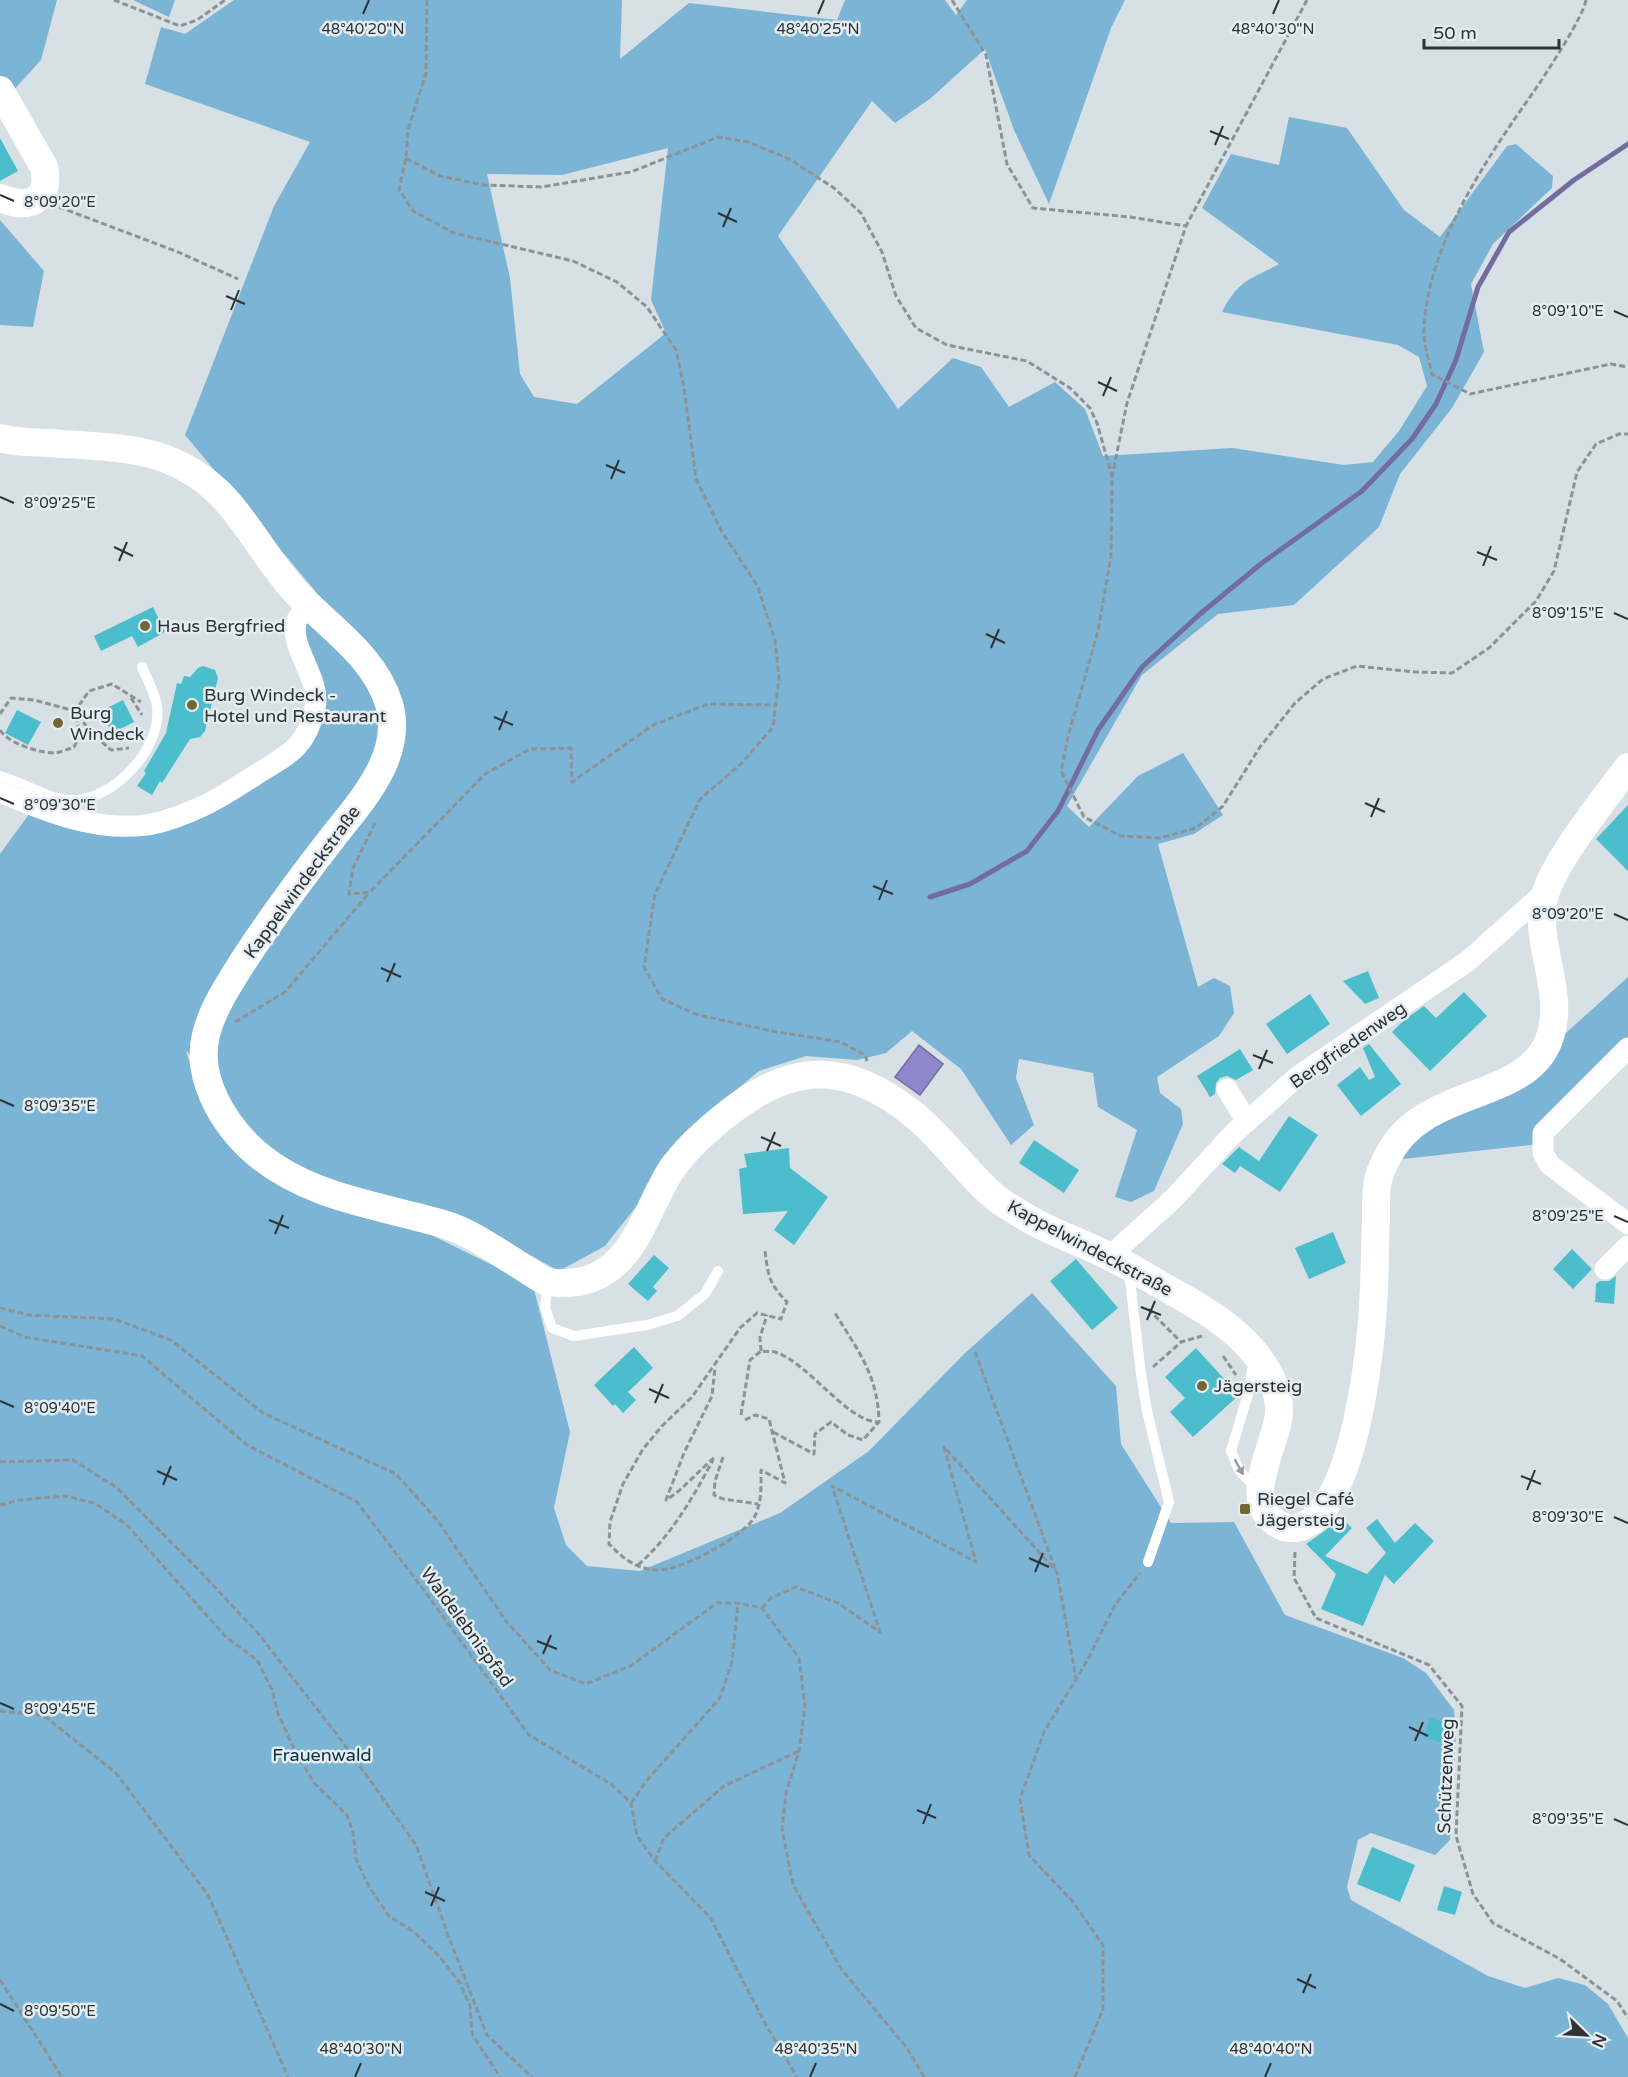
<svg xmlns="http://www.w3.org/2000/svg" width="1628" height="2077" font-family="'Varela Round',sans-serif">
<style>
.green{fill:#7bb4d5;fill-rule:evenodd}
.water{fill:#9086cc;stroke:#736d9f;stroke-width:1.5}
.lines{fill:none;stroke-linecap:round;stroke-linejoin:round}
.stream{stroke:#736d9f;stroke-width:5}
.building{fill:#4cbdcc}
.path{stroke:#8c9396;stroke-width:3;stroke-dasharray:6 3;stroke-linecap:butt}
.lane{stroke:#fff;stroke-width:10}
.street{stroke:#fff;stroke-width:21}
.secondary{stroke:#fff;stroke-width:28}
.oneway{fill:#97999a}
.ticks{fill:none;stroke:#2f3335;stroke-width:2}
.poi-dot{fill:#726734;stroke:#e4edf2;stroke-width:2}
.labels{text-anchor:middle;stroke-width:5;stroke-linejoin:round;paint-order:stroke}
.poi-label{font-size:18px;fill:#2f3335;stroke:#e4edf2;text-anchor:start}
.street-label{font-size:18px;fill:#2f3335;stroke:#e4edf2}
.park-label{font-size:18px;fill:#0a2f42;stroke:#e4edf2}
.ticks-label{font-size:15px;text-anchor:middle;fill:#2f3335;stroke:#e4edf2;stroke-width:5;stroke-linejoin:round;paint-order:stroke}
</style>
<rect width="100%" height="100%" fill="#d7e0e5"/>
<path class="green" d="M 0,0 L 57,0 L 41,60 L 11,93 L 0,99 Z
M 133,0 L 175,0 L 169,17 Z
M 234,0 L 622,0 L 620,59 L 689,3 L 837,20 L 845,0 L 945,0 L 956,15 L 967,0 L 1125,0 L 1111,28 L 1049,204 L 1014,130 L 985,49 L 931,98 L 895,123 L 872,101 L 778,236 L 898,409 L 953,358 L 981,367 L 1009,407 L 1055,382 L 1085,409 L 1103,456 L 1232,448 L 1344,465 L 1373,462 L 1399,431 L 1427,386 L 1419,357 L 1398,345 L 1222,312 C 1240,278 1249,281 1279,264 L 1202,208 L 1231,154 L 1279,165 L 1289,117 L 1347,128 L 1404,210 L 1440,237 L 1507,146 L 1516,144 L 1553,176 L 1552,188 L 1493,244 L 1471,284 L 1484,352 L 1452,408 L 1400,474 L 1379,527 L 1294,605 L 1218,614 L 1142,675 L 1067,806 L 1089,827 L 1138,776 L 1183,753 L 1223,815 L 1194,834 L 1158,844 L 1198,987 L 1214,978 L 1230,986 L 1234,1013 L 1219,1036 L 1157,1077 L 1160,1093 L 1181,1109 L 1183,1124 L 1154,1191 L 1131,1202 L 1115,1197 L 1137,1130 L 1098,1107 L 1093,1073 L 1019,1059 L 1016,1078 L 1034,1125 L 1011,1145 L 961,1069 L 912,1031 L 886,1053 L 857,1060 L 806,1056 L 759,1071 L 713,1109 L 605,1246 L 559,1271 L 490,1233 L 329,1186 L 281,1158 L 238,1122 L 186,1050 L 200,1101 L 259,1166 L 417,1228 L 533,1285 L 570,1432 L 554,1508 L 566,1545 L 587,1566 L 640,1571 L 780,1513 L 869,1451 L 964,1354 L 1032,1293 L 1116,1386 L 1121,1444 L 1171,1523 L 1234,1522 L 1285,1615 L 1403,1658 L 1426,1673 L 1454,1710 L 1456,1732 L 1450,1840 L 1435,1855 L 1371,1833 L 1358,1840 L 1347,1887 L 1351,1900 L 1488,1976 L 1525,1988 L 1558,1978 L 1585,1985 L 1608,2004 L 1628,2038 L 1628,2077 L 0,2077 L 0,854 L 32,810 L 150,829 L 315,730 L 303,644 L 307,612 L 316,592 L 185,435 L 274,206 L 310,142 L 145,84 L 161,27 L 185,34 ZM 668,148 L 651,300 L 666,333 L 577,404 L 534,397 L 520,374 L 510,278 L 487,174 L 562,175 Z
M 0,220 L 44,271 L 33,327 L 0,325 Z
M 1628,977 L 1628,1043 L 1540,1144 L 1394,1160 L 1416,1134 L 1557,1041 Z"/>
<path class="water" d="M 919,1045 L 943,1064 L 920,1095 L 895,1077 Z"/>
<g class="lines">
<path class="stream" d="M 930,897 L 970,884 L 1027,851 L 1058,811 L 1098,730 L 1142,667 L 1200,614 L 1262,563 L 1362,491 L 1412,439 L 1436,404 L 1456,360 L 1478,287 L 1509,232 L 1574,180 L 1628,144"/>
</g>
<path class="building" d="M 0,138 L 18,171 L 0,181 Z
M 153,607 L 165,632 L 138,647 L 132,636 L 101,651 L 94,636 Z
M 203,666 L 215,670 L 218,678 L 205,731 L 200,737 L 190,739 L 162,783 L 160,781 L 152,795 L 137,786 L 146,773 L 144,771 L 166,733 L 177,683 L 181,684 L 184,676 L 190,677 L 198,668 Z
M 123,700 L 134,722 L 112,733 L 101,711 Z
M 17,710 L 41,722 L 28,745 L 5,733 Z
M 1628,805 L 1628,871 L 1596,839 Z
M 1368,971 L 1379,998 L 1365,1004 L 1343,981 Z
M 1464,992 L 1487,1016 L 1430,1071 L 1392,1032 L 1404,1020 L 1424,1006 L 1436,1018 Z
M 1310,994 L 1330,1024 L 1287,1054 L 1266,1024 Z
M 1369,1044 L 1401,1084 L 1361,1116 L 1337,1085 L 1360,1067 L 1369,1080 L 1375,1077 L 1363,1048 Z
M 1240,1049 L 1253,1070 L 1236,1080 L 1227,1076 L 1220,1078 L 1216,1083 L 1215,1094 L 1210,1097 L 1197,1076 Z
M 1289,1116 L 1318,1135 L 1280,1192 L 1240,1166 L 1235,1173 L 1222,1164 L 1239,1147 L 1259,1161 Z
M 1034,1140 L 1079,1170 L 1064,1193 L 1019,1163 Z
M 789,1148 L 790,1168 L 828,1197 L 794,1245 L 774,1230 L 788,1211 L 743,1214 L 739,1169 L 747,1167 L 744,1154 Z
M 1333,1232 L 1346,1263 L 1309,1279 L 1295,1248 Z
M 1572,1249 L 1592,1269 L 1573,1289 L 1553,1269 Z
M 654,1255 L 669,1268 L 653,1287 L 657,1291 L 648,1301 L 628,1284 Z
M 1076,1259 L 1118,1308 L 1092,1330 L 1050,1281 Z
M 1616,1276 L 1614,1304 L 1595,1302 L 1596,1284 L 1600,1281 L 1609,1281 Z
M 634,1347 L 653,1368 L 628,1392 L 636,1400 L 623,1413 L 615,1404 L 613,1406 L 594,1385 Z
M 1196,1348 L 1239,1395 L 1193,1437 L 1170,1412 L 1185,1398 L 1165,1377 Z
M 1338,1515 L 1352,1528 L 1325,1556 L 1367,1574 L 1386,1553 L 1366,1528 L 1377,1519 L 1395,1543 L 1415,1523 L 1434,1541 L 1394,1584 L 1385,1575 L 1363,1626 L 1321,1609 L 1336,1574 L 1306,1544 L 1326,1530 Z
M 1430,1718 L 1449,1724 L 1443,1743 L 1424,1737 Z
M 1372,1847 L 1415,1865 L 1400,1902 L 1357,1884 Z
M 1444,1886 L 1462,1892 L 1455,1915 L 1437,1910 Z"/>
<g class="lines">
<path class="path" d="M 114,0 L 180,26 L 197,20 L 225,0
M 427,0 L 426,73 L 408,130 L 406,158 L 399,189 L 413,211 L 454,233 L 573,261 L 617,282 L 647,307 L 676,350 L 684,387 L 696,479 L 722,532 L 757,585 L 775,640 L 779,678 L 773,727 L 741,764 L 700,799 L 655,894 L 644,967 L 662,999 L 698,1015 L 777,1032 L 841,1042 L 865,1055 L 867,1061
M 952,0 L 986,55 L 1007,164 L 1033,208 L 1130,217 L 1186,226
M 1307,0 L 1186,226 L 1127,403 L 1112,477 L 1111,556 L 1098,631 L 1069,733 L 1061,771 L 1084,817 L 1121,836 L 1160,838 L 1196,828 L 1223,806 L 1260,747 L 1295,703 L 1323,679 L 1357,666 L 1415,672 L 1452,673 L 1489,648 L 1536,601 L 1554,571 L 1577,472 L 1596,444 L 1619,434 L 1628,434
M 1586,0 C 1583,17 1550,67 1539,84 C 1490,154 1428,241 1424,329 C 1423,343 1429,360 1432,374 L 1470,394 L 1611,364 L 1628,367
M 406,158 L 440,176 L 484,185 L 541,187 L 631,172 L 718,137 L 748,142 L 789,159 L 834,188 L 861,213 L 882,252 L 896,296 L 916,328 L 947,345 L 1027,361 L 1070,388 L 1090,408 L 1097,423 L 1112,476
M 59,207 L 178,252 L 238,279
M 131,698 L 142,715
M 0,714 L 11,698 L 34,700 L 75,711 L 90,731 L 111,750 L 129,748
M 0,730 C 9,744 39,753 56,753 C 61,752 68,749 74,747 L 80,735 L 75,711 L 89,691 L 112,684 L 141,702
M 375,823 L 353,868 L 349,894 L 370,892 L 485,774 L 530,749 L 571,748 L 572,782 L 653,725 L 708,704 L 777,705
M 235,1022 L 285,992 L 369,893
M 0,1308 L 29,1315 L 114,1319 L 171,1340 L 263,1413 L 396,1474 L 438,1521 L 506,1621 L 550,1670 L 586,1684 L 632,1665 L 717,1603 L 738,1603 L 762,1608 L 799,1658 L 805,1706 L 799,1751 L 786,1793 L 782,1829 L 793,1885 L 842,1970 L 907,2048 L 924,2077
M 1148,1309 L 1181,1342
M 0,1326 L 25,1337 L 142,1356 L 247,1445 L 357,1502 L 426,1593 L 529,1735 L 611,1784 L 631,1803 L 637,1836 L 655,1861 L 710,1917 L 766,2025 L 797,2077
M 761,1351 L 760,1337 L 767,1315
M 975,1352 L 1056,1571
M 1223,1356 L 1236,1375
M 1153,1367 L 1181,1342 L 1202,1336
M 741,1415 L 750,1360 L 761,1351 C 765,1352 771,1351 775,1352 C 809,1363 848,1423 879,1422 C 878,1375 858,1351 835,1313
M 745,1420 L 755,1415 L 769,1419 L 785,1483 L 761,1470 C 761,1486 762,1501 755,1516 C 745,1537 678,1572 656,1570 C 634,1568 623,1558 609,1544 L 610,1522 L 623,1484 L 643,1449 L 662,1426 L 692,1397 L 740,1328 L 757,1313 L 781,1319 L 787,1302 C 769,1284 768,1275 765,1251
M 773,1432 L 814,1454 L 815,1434 L 831,1422 L 848,1435 L 863,1440 L 879,1422
M 723,1457 L 715,1481 L 714,1495 L 723,1499 L 758,1504
M 714,1458 C 698,1471 683,1490 666,1500 L 684,1453 L 712,1396 L 715,1368
M 0,1462 L 73,1460 L 117,1488 L 193,1564 L 257,1632 L 342,1741 L 416,1845 L 448,1935 L 487,2035 L 532,2077
M 0,1505 L 19,1500 L 66,1496 L 94,1503 L 126,1524 L 226,1637 L 257,1660 L 272,1690 L 278,1714 L 296,1753 L 315,1784 L 347,1815 L 353,1832 L 356,1859 L 369,1887 L 389,1916 L 414,1932 L 439,1956 L 460,1983 L 470,2006 L 472,2034 L 500,2077
M 1295,1552 L 1294,1578 L 1316,1618 L 1429,1665 L 1462,1706 L 1456,1836 L 1473,1894 L 1493,1923 L 1560,1959 L 1617,2001 L 1628,2018
M 638,1565 C 671,1536 692,1499 713,1460
M 762,1608 L 771,1598 L 796,1587 L 838,1603 L 880,1632 L 832,1486 L 976,1562 L 944,1447 L 1057,1572 L 1076,1679
M 0,1711 L 43,1715 L 116,1773 L 208,1895 L 288,2077
M 631,1803 L 648,1779 L 720,1698 L 732,1662 L 738,1603
M 655,1861 L 664,1838 L 724,1786 L 799,1751
M 0,1980 L 62,2077
M 1075,2077 L 1103,2009 L 1103,1945 L 1073,1902 L 1029,1855 L 1020,1799 L 1044,1732 L 1087,1661 L 1115,1605 L 1140,1573"/>
<path class="lane" d="M 0,776 C 23,782 45,798 69,800 C 112,803 163,748 157,706 C 155,693 147,679 142,667
M 1129,1272 L 1141,1374 L 1147,1411 L 1169,1502 L 1148,1562
M 548,1282 L 545,1307 L 552,1328 L 574,1336 L 647,1325 L 677,1316 L 705,1294 L 718,1271
M 1256,1489 L 1239,1470 L 1231,1451 L 1248,1394 L 1252,1370 L 1259,1362"/>
<path class="street" d="M 0,792 C 45,811 96,832 146,825 C 162,823 180,816 194,810 C 215,802 235,788 254,776 C 287,755 306,749 315,708 C 322,678 287,646 297,620 C 300,615 304,609 307,605
M 1628,1048 L 1543,1133 L 1543,1153 L 1550,1165 L 1628,1224
M 1227,1089 L 1247,1122
M 1110,1256 L 1173,1199 L 1233,1134 L 1297,1077 L 1468,961 L 1543,894
M 1605,1269 L 1628,1246"/>
<path class="secondary" d="M 0,90 L 44,167 C 51,201 29,210 0,198
M 0,438 C 17,443 32,442 50,443 C 86,446 132,446 166,459 C 234,485 249,539 293,589 C 326,626 374,654 389,704 C 404,755 362,800 333,837 C 302,877 272,917 244,960 C 230,982 212,1009 206,1035 C 195,1078 224,1125 256,1153 C 309,1198 378,1205 443,1224 C 470,1232 492,1248 516,1263 C 521,1266 540,1279 545,1281 C 554,1284 569,1283 578,1282 C 634,1272 645,1211 671,1170 C 687,1147 709,1128 731,1111 C 796,1061 849,1063 913,1114 C 944,1139 966,1173 996,1198 C 1005,1205 1014,1210 1024,1216 C 1048,1231 1075,1240 1100,1252 C 1121,1261 1140,1273 1159,1284 C 1193,1303 1229,1322 1254,1352 C 1268,1369 1280,1391 1279,1413 C 1277,1445 1240,1498 1276,1523 C 1293,1534 1308,1526 1320,1513 C 1358,1469 1372,1345 1374,1287 C 1375,1264 1375,1242 1376,1219 C 1376,1217 1376,1188 1377,1186 C 1378,1175 1384,1163 1389,1154 C 1426,1086 1523,1102 1548,1042 C 1566,999 1539,954 1542,909 C 1544,872 1604,800 1628,767"/>
</g>
<defs><path id="oneway-solid" d="M-6-.8H1V-3.2L6.5 0L1 3.2V.8H-6Z" transform="scale(1.5)"/></defs>
<use class="oneway" href="#oneway-solid" transform="translate(1239 1467) rotate(61)"/>
<path class="ticks" d="M 363,14 L 369,0M 818,14 L 824,0M 1273,14 L 1279,0M 1210,131 L 1229,139M 1215,145 L 1223,126M 0,195 L 14,201M 718,213 L 737,222M 723,227 L 731,208M 226,296 L 245,304M 231,310 L 239,290M 1614,311 L 1628,317M 1098,382 L 1117,391M 1103,396 L 1111,377M 606,465 L 625,473M 611,479 L 619,460M 0,497 L 14,503M 114,547 L 133,556M 1477,552 L 1497,560M 119,561 L 127,542M 1483,566 L 1491,546M 1614,613 L 1628,619M 986,634 L 1005,643M 991,648 L 999,629M 494,717 L 513,725M 499,730 L 507,711M 0,798 L 14,804M 1365,803 L 1385,812M 1371,817 L 1379,798M 873,886 L 893,894M 879,900 L 887,880M 1614,914 L 1628,920M 381,968 L 401,977M 387,982 L 395,963M 1253,1055 L 1273,1063M 1259,1069 L 1267,1050M 0,1100 L 14,1106M 761,1137 L 781,1146M 767,1151 L 775,1132M 1614,1216 L 1628,1222M 269,1220 L 289,1228M 275,1234 L 283,1215M 1141,1307 L 1161,1315M 1147,1320 L 1155,1301M 649,1389 L 669,1398M 0,1401 L 14,1407M 655,1403 L 663,1384M 157,1471 L 177,1480M 1521,1476 L 1541,1484M 163,1485 L 171,1466M 1527,1490 L 1535,1470M 1614,1517 L 1628,1523M 1029,1558 L 1049,1567M 1035,1572 L 1043,1553M 537,1641 L 557,1649M 543,1654 L 551,1635M 0,1703 L 14,1709M 1409,1727 L 1428,1736M 1415,1741 L 1423,1722M 917,1810 L 936,1818M 1614,1819 L 1628,1825M 923,1824 L 931,1804M 425,1892 L 445,1901M 431,1906 L 439,1887M 1297,1979 L 1316,1988M 1303,1993 L 1311,1974M 0,2004 L 14,2011M 355,2077 L 361,2063M 810,2077 L 816,2063M 1265,2077 L 1271,2063"/>
<g class="poi-dot">
<circle cx="145" cy="626" r="6"/>
<circle cx="192" cy="705" r="6"/>
<circle cx="58" cy="723" r="6"/>
<circle cx="1202" cy="1386" r="6"/>
<rect x="1239" y="1503" width="12" height="12" rx="3"/>
</g>
<g class="labels">
<g class="poi-label">
<text x="157" y="632">Haus Bergfried</text>
<text x="204" y="701">Burg Windeck -<tspan x="204" dy="21">Hotel und Restaurant</tspan></text>
<text x="70" y="719">Burg<tspan x="70" dy="21">Windeck</tspan></text>
<text x="1214" y="1392">Jägersteig</text>
<text x="1257" y="1505">Riegel Café<tspan x="1257" dy="21">Jägersteig</tspan></text>
</g>
<g class="street-label">
<text transform="translate(302 882) rotate(-54)" y="6">Kappelwindeckstraße</text>
<text transform="translate(1348 1045) rotate(-35)" y="6">Bergfriedenweg</text>
<text transform="translate(1090 1248) rotate(28)" y="6">Kappelwindeckstraße</text>
<text transform="translate(467 1627) rotate(54)" y="6">Waldelebnispfad</text>
<text transform="translate(1446 1776) rotate(-88)" y="6">Schützenweg</text>
</g>
<g class="park-label">
<text x="322" y="1761">Frauenwald</text>
</g>
</g>
<g class="ticks-label">
<text x="363" y="34">48°40'20"N</text>
<text x="818" y="34">48°40'25"N</text>
<text x="1273" y="34">48°40'30"N</text>
<text x="60" y="207">8°09'20"E</text>
<text x="1568" y="316">8°09'10"E</text>
<text x="60" y="508">8°09'25"E</text>
<text x="1568" y="618">8°09'15"E</text>
<text x="60" y="810">8°09'30"E</text>
<text x="1568" y="919">8°09'20"E</text>
<text x="60" y="1111">8°09'35"E</text>
<text x="1568" y="1221">8°09'25"E</text>
<text x="60" y="1413">8°09'40"E</text>
<text x="1568" y="1522">8°09'30"E</text>
<text x="60" y="1714">8°09'45"E</text>
<text x="1568" y="1824">8°09'35"E</text>
<text x="60" y="2016">8°09'50"E</text>
<text x="361" y="2054">48°40'30"N</text>
<text x="816" y="2054">48°40'35"N</text>
<text x="1271" y="2054">48°40'40"N</text>
</g>
<g transform="translate(1586 2035) rotate(114)" stroke="#e4edf2" stroke-width="4.5" paint-order="stroke">
<path d="M0-4.5L10 22L0 15L-10 22Z" fill="#2f3335"/>
<text y="-9" font-size="16" font-weight="bold" text-anchor="middle" fill="#2f3335">N</text>
</g>
<path d="M1424 39v9h135v-9" fill="none" stroke="#2f3335" stroke-width="3"/>
<text x="1433" y="39" font-size="18" fill="#2f3335" stroke="#e4edf2" stroke-width="4.5" paint-order="stroke">50 m</text>
</svg>
